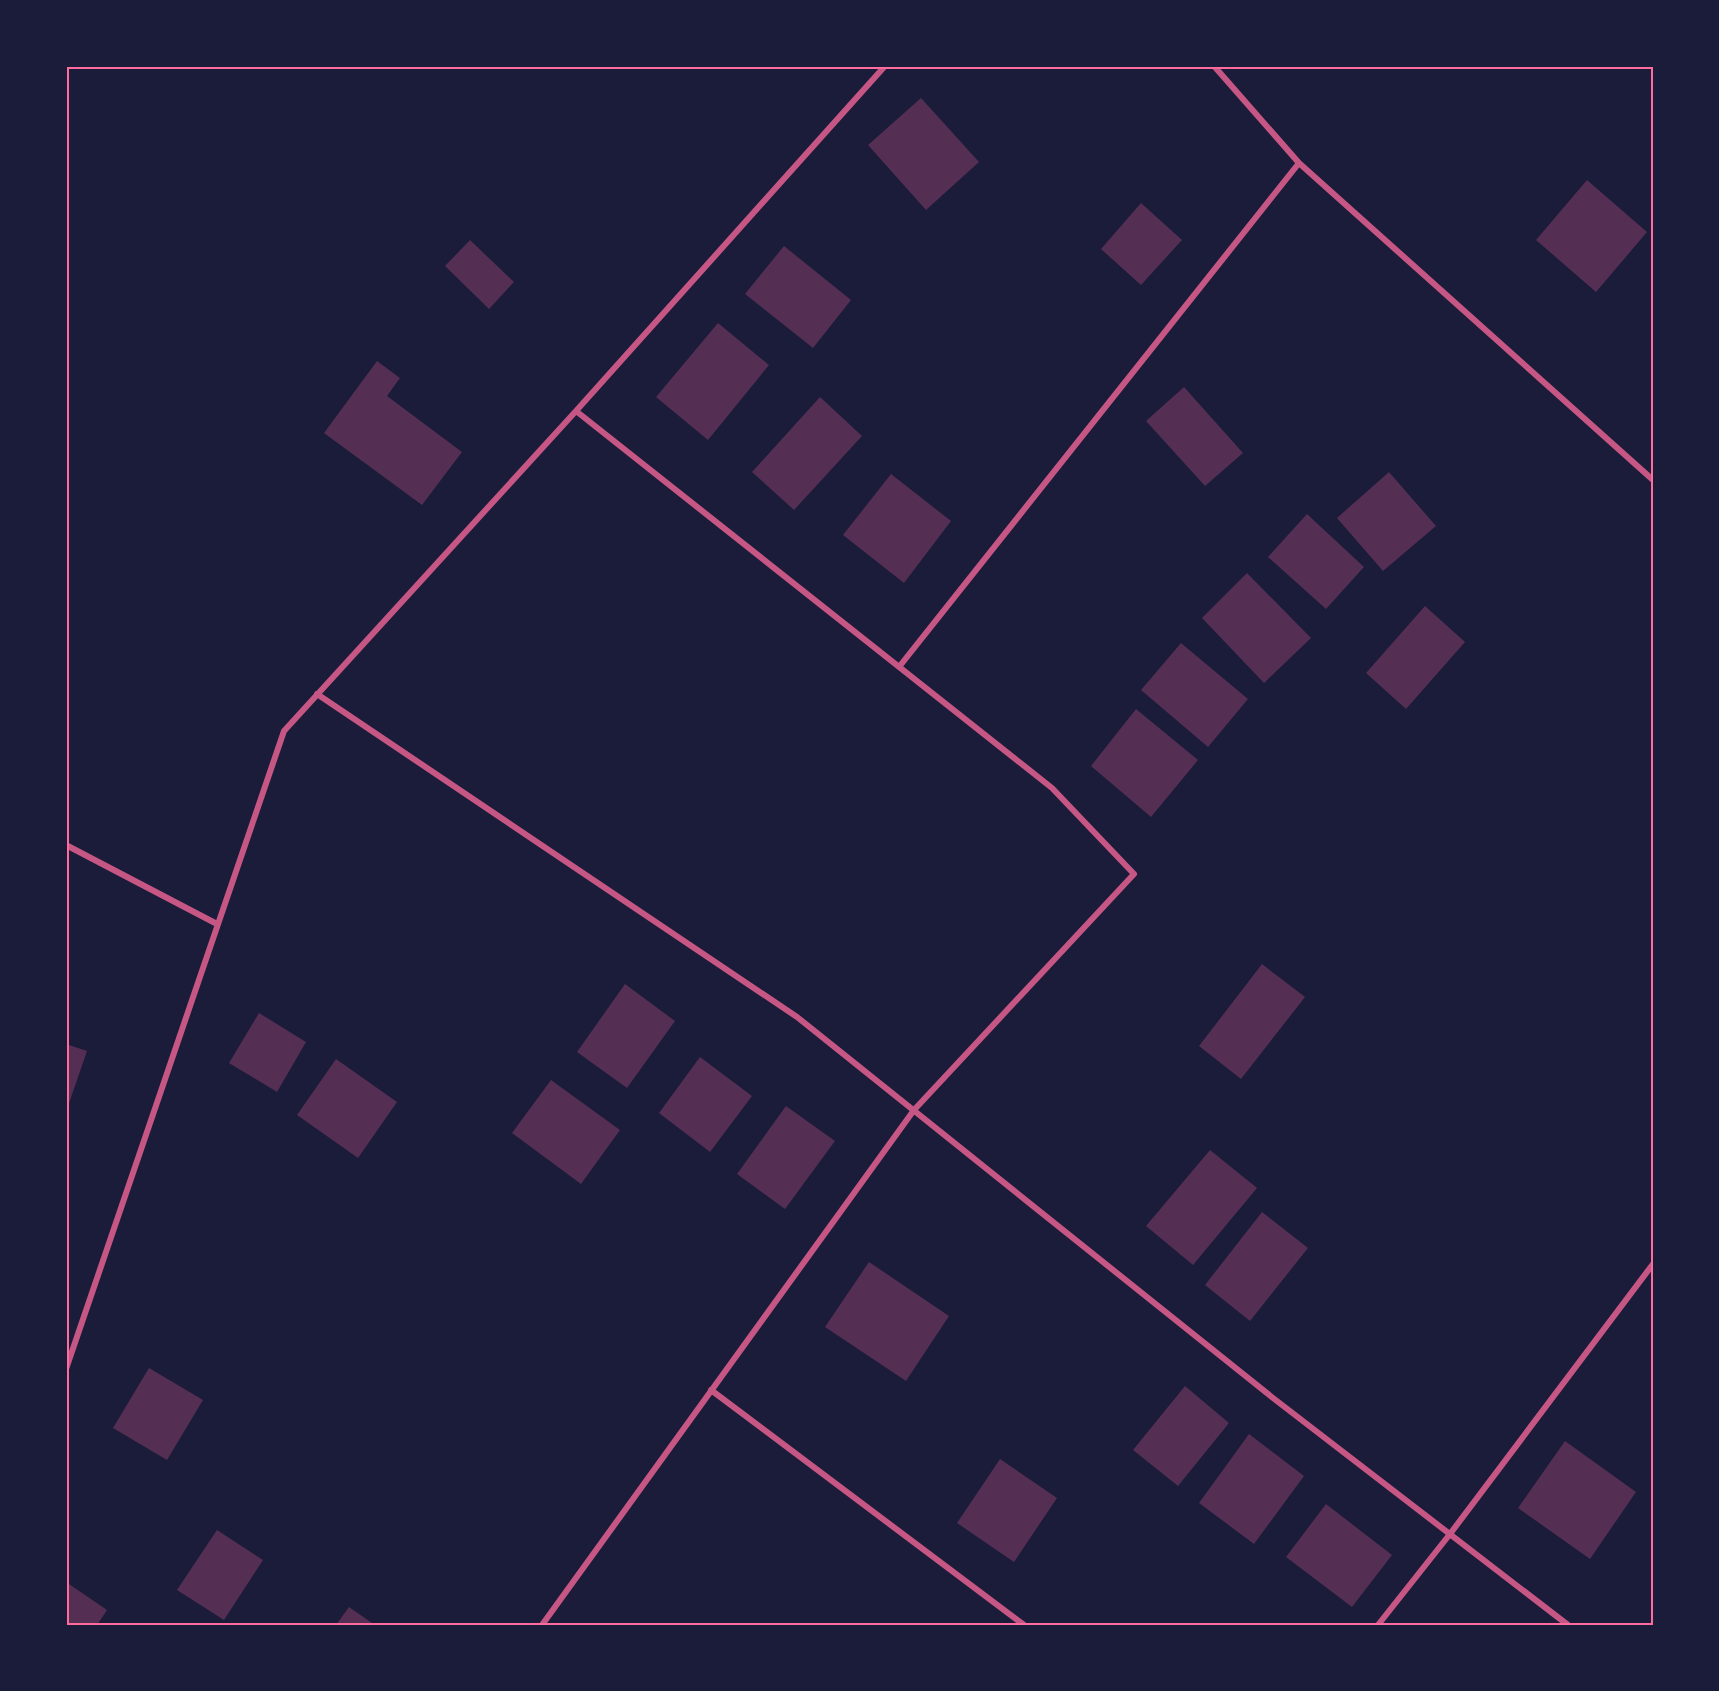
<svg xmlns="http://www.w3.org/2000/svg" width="1719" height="1691" font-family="Inter,sans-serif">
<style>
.building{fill:#542f53}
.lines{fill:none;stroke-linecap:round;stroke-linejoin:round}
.minor{stroke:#c65784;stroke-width:6}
.neatline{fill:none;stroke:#ff6b9d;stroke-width:2}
</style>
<rect width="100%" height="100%" fill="#1b1b3a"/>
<path class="building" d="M 921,98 L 979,162 L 926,210 L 868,145 Z
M 1587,180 L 1647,232 L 1596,292 L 1536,240 Z
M 1141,203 L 1182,240 L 1141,285 L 1101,249 Z
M 470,240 L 514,282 L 489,309 L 445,266 Z
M 784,246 L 851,300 L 813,348 L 745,294 Z
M 718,323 L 769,365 L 708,440 L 656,397 Z
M 377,361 L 400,378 L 387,396 L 462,452 L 422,505 L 324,433 Z
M 1184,387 L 1243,453 L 1205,486 L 1146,421 Z
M 820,397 L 862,436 L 794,510 L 752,472 Z
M 1389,472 L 1436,526 L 1383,571 L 1337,518 Z
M 891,474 L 951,521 L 904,583 L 843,535 Z
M 1307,514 L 1364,567 L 1326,609 L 1268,557 Z
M 1247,573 L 1311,638 L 1264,683 L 1202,618 Z
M 1425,606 L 1465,642 L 1406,709 L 1366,673 Z
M 1181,643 L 1248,699 L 1208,747 L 1141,690 Z
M 1136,709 L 1198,760 L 1151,817 L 1091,766 Z
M 1262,964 L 1305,997 L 1241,1079 L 1199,1046 Z
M 625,984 L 675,1021 L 627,1088 L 577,1052 Z
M 259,1013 L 306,1042 L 277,1092 L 229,1063 Z
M 66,1044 L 87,1051 L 66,1112 Z
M 700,1057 L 752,1096 L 710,1152 L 659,1113 Z
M 336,1059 L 397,1102 L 358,1158 L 297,1115 Z
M 551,1080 L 620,1130 L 581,1184 L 512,1133 Z
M 786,1106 L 835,1141 L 785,1209 L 737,1174 Z
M 1210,1150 L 1257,1188 L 1193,1265 L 1146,1226 Z
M 1262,1212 L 1308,1248 L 1250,1321 L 1205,1285 Z
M 869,1262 L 949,1316 L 906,1381 L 825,1327 Z
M 149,1368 L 203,1400 L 167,1460 L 113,1428 Z
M 1185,1386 L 1229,1423 L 1178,1486 L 1133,1450 Z
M 1249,1434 L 1304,1476 L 1254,1544 L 1199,1503 Z
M 1565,1441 L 1636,1492 L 1590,1559 L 1518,1508 Z
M 1000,1459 L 1057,1498 L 1014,1562 L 957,1523 Z
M 1326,1504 L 1392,1555 L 1352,1607 L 1286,1557 Z
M 217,1530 L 263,1560 L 224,1620 L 177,1590 Z
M 66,1582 L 107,1610 L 97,1625 L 70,1625 L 66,1622 Z
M 349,1607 L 375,1625 L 336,1625 Z"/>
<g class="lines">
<path class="minor" d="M 1214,66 L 1299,163 L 1653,480
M 899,667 L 1299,163
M 317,694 L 797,1017 L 1273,1398 L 1568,1625
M 66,845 L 217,924
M 66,1369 L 284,731 L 576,411 L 885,66
M 711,1390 L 1024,1625
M 542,1625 L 914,1110 L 1134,874 L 1052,788 L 576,411
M 1378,1625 L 1450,1534 L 1653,1264"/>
</g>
<rect width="1719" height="1691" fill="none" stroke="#1b1b3a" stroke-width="135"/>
<rect x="68" y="68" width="1584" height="1556" class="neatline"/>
</svg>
